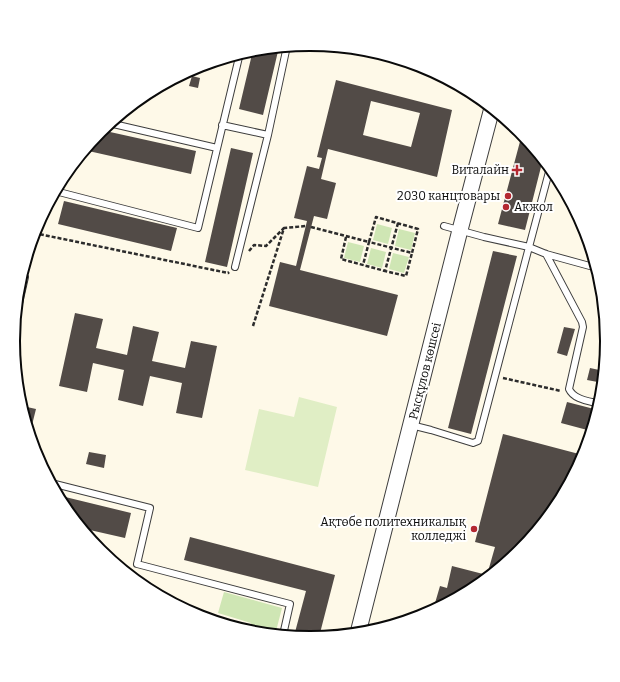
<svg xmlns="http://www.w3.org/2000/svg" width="620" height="682" font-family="Bitter,serif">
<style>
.green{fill:#cfe6b4}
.pitch{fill:#e0eec5}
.building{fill:#524b47;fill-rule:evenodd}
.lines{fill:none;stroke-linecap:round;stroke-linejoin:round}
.service-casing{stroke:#3d3d3d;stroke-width:8}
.tertiary-casing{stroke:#3d3d3d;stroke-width:17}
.path{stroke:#2c2c2c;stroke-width:2.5;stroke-dasharray:4 2;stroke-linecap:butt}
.service{stroke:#fff;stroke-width:6}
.tertiary{stroke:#fff;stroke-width:15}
.poi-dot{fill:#b42831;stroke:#fff;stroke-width:1.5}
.labels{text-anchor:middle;stroke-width:4;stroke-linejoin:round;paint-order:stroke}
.poi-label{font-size:12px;fill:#0a0a0a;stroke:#fff;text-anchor:end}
.street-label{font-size:12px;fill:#0a0a0a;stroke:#fff}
.rim{fill:none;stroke:#0a0a0a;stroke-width:2}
</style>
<rect width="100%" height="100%" fill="#fef9e8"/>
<path class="green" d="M 377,224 L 392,228 L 388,244 L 373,240 Z
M 399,229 L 415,233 L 411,250 L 395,246 Z
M 348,242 L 364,246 L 360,262 L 344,258 Z
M 371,248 L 386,252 L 382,268 L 367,264 Z
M 393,253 L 409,257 L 404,273 L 389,269 Z
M 224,592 L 282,608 L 275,635 L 249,631 L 251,623 L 218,613 Z"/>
<path class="pitch" d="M 299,397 L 337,407 L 318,487 L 245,470 L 259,409 L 294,417 Z"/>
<path class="building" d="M 279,47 L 263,115 L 239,109 L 253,50 Z
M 192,76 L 200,78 L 198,88 L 189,86 Z
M 336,80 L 452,110 L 437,177 L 328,149 L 321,179 L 336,183 L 327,219 L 314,216 L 300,270 L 398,295 L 387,336 L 269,306 L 280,262 L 296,266 L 307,221 L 294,218 L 307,166 L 319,169 L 322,158 L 317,157 ZM 371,101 L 420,113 L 411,147 L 363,135 Z
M 101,130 L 196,151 L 191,174 L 84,150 Z
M 522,134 L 543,159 L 525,230 L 498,224 Z
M 231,148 L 253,153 L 227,267 L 205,262 Z
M 64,201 L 177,228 L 171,251 L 58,224 Z
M 493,251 L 517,256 L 471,434 L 448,428 Z
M 75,313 L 103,319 L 96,348 L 127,355 L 133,326 L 159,332 L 152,361 L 185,368 L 191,341 L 217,346 L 202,418 L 176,413 L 182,383 L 150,376 L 143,406 L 118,400 L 124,370 L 93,363 L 87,392 L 59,386 Z
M 564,327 L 575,329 L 567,356 L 557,353 Z
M 590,368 L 604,371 L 603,383 L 587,380 Z
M 567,402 L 598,410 L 591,431 L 561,423 Z
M 27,407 L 36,409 L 31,429 L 27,428 L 24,418 Z
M 503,434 L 579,454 L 574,475 L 557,506 L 520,551 L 517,554 L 510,552 L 508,561 L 475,588 L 433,610 L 440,586 L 447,588 L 452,566 L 487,575 L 495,547 L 475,542 Z
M 89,452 L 106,455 L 104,468 L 86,464 Z
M 57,495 L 131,513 L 125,538 L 81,528 L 63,506 Z
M 190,537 L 335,575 L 319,637 L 310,638 L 294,636 L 306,591 L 184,560 Z"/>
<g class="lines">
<defs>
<path id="service" d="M 109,123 L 217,148
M 222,125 L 268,135 L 287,46
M 550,168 L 529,247 L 546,254 L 597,268
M 55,191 L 198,228 L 240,53
M 546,254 L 582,322 L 583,327 L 569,389 C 574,400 590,401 600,404
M 235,267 L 268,135
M 15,321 L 25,277 L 21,275
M 411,425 L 431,430 L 473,443 L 478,441 L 529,247 L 484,237 L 444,226
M 51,483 L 150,508 L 137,564 L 290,604 L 283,635"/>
<path id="tertiary" d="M 358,633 L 460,230 L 492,108"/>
</defs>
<use href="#service" class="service-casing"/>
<use href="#tertiary" class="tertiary-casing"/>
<path class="path" d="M 398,223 L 385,271 L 406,276 L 412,253
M 311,227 L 369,242 L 376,217 L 418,229 L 412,253 L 369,242 L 363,265
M 34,233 L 228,273 L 229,272
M 346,237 L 341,259 L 385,271
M 249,251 L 254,245 L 266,246 L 284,228
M 253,326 L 284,228 L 306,226
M 503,378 L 561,391"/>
<use href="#service" class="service"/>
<use href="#tertiary" class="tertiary"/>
</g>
<g class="poi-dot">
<path d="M515 164h4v4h4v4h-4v4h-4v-4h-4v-4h4z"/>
<circle cx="508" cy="196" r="4"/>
<circle cx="506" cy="207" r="4"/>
<circle cx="474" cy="529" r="4"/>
</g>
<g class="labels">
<g class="poi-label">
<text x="509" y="174">Виталайн</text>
<text x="500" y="200">2030 канцтовары</text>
<text x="514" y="211" text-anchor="start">Акжол</text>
<text x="466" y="526">Ақтөбе политехникалық<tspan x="466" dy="14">колледжі</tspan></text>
</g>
<g class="street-label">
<text transform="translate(425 371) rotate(-76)" y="4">Рысқұлов көшсеі</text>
</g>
</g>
<path d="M0 0H620V682H0ZM20 341a290 290 0 1 1 580 0a290 290 0 1 1-580 0Z" fill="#fff" fill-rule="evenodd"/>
<path class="rim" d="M20 341a290 290 0 1 1 580 0a290 290 0 1 1-580 0Z"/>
</svg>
